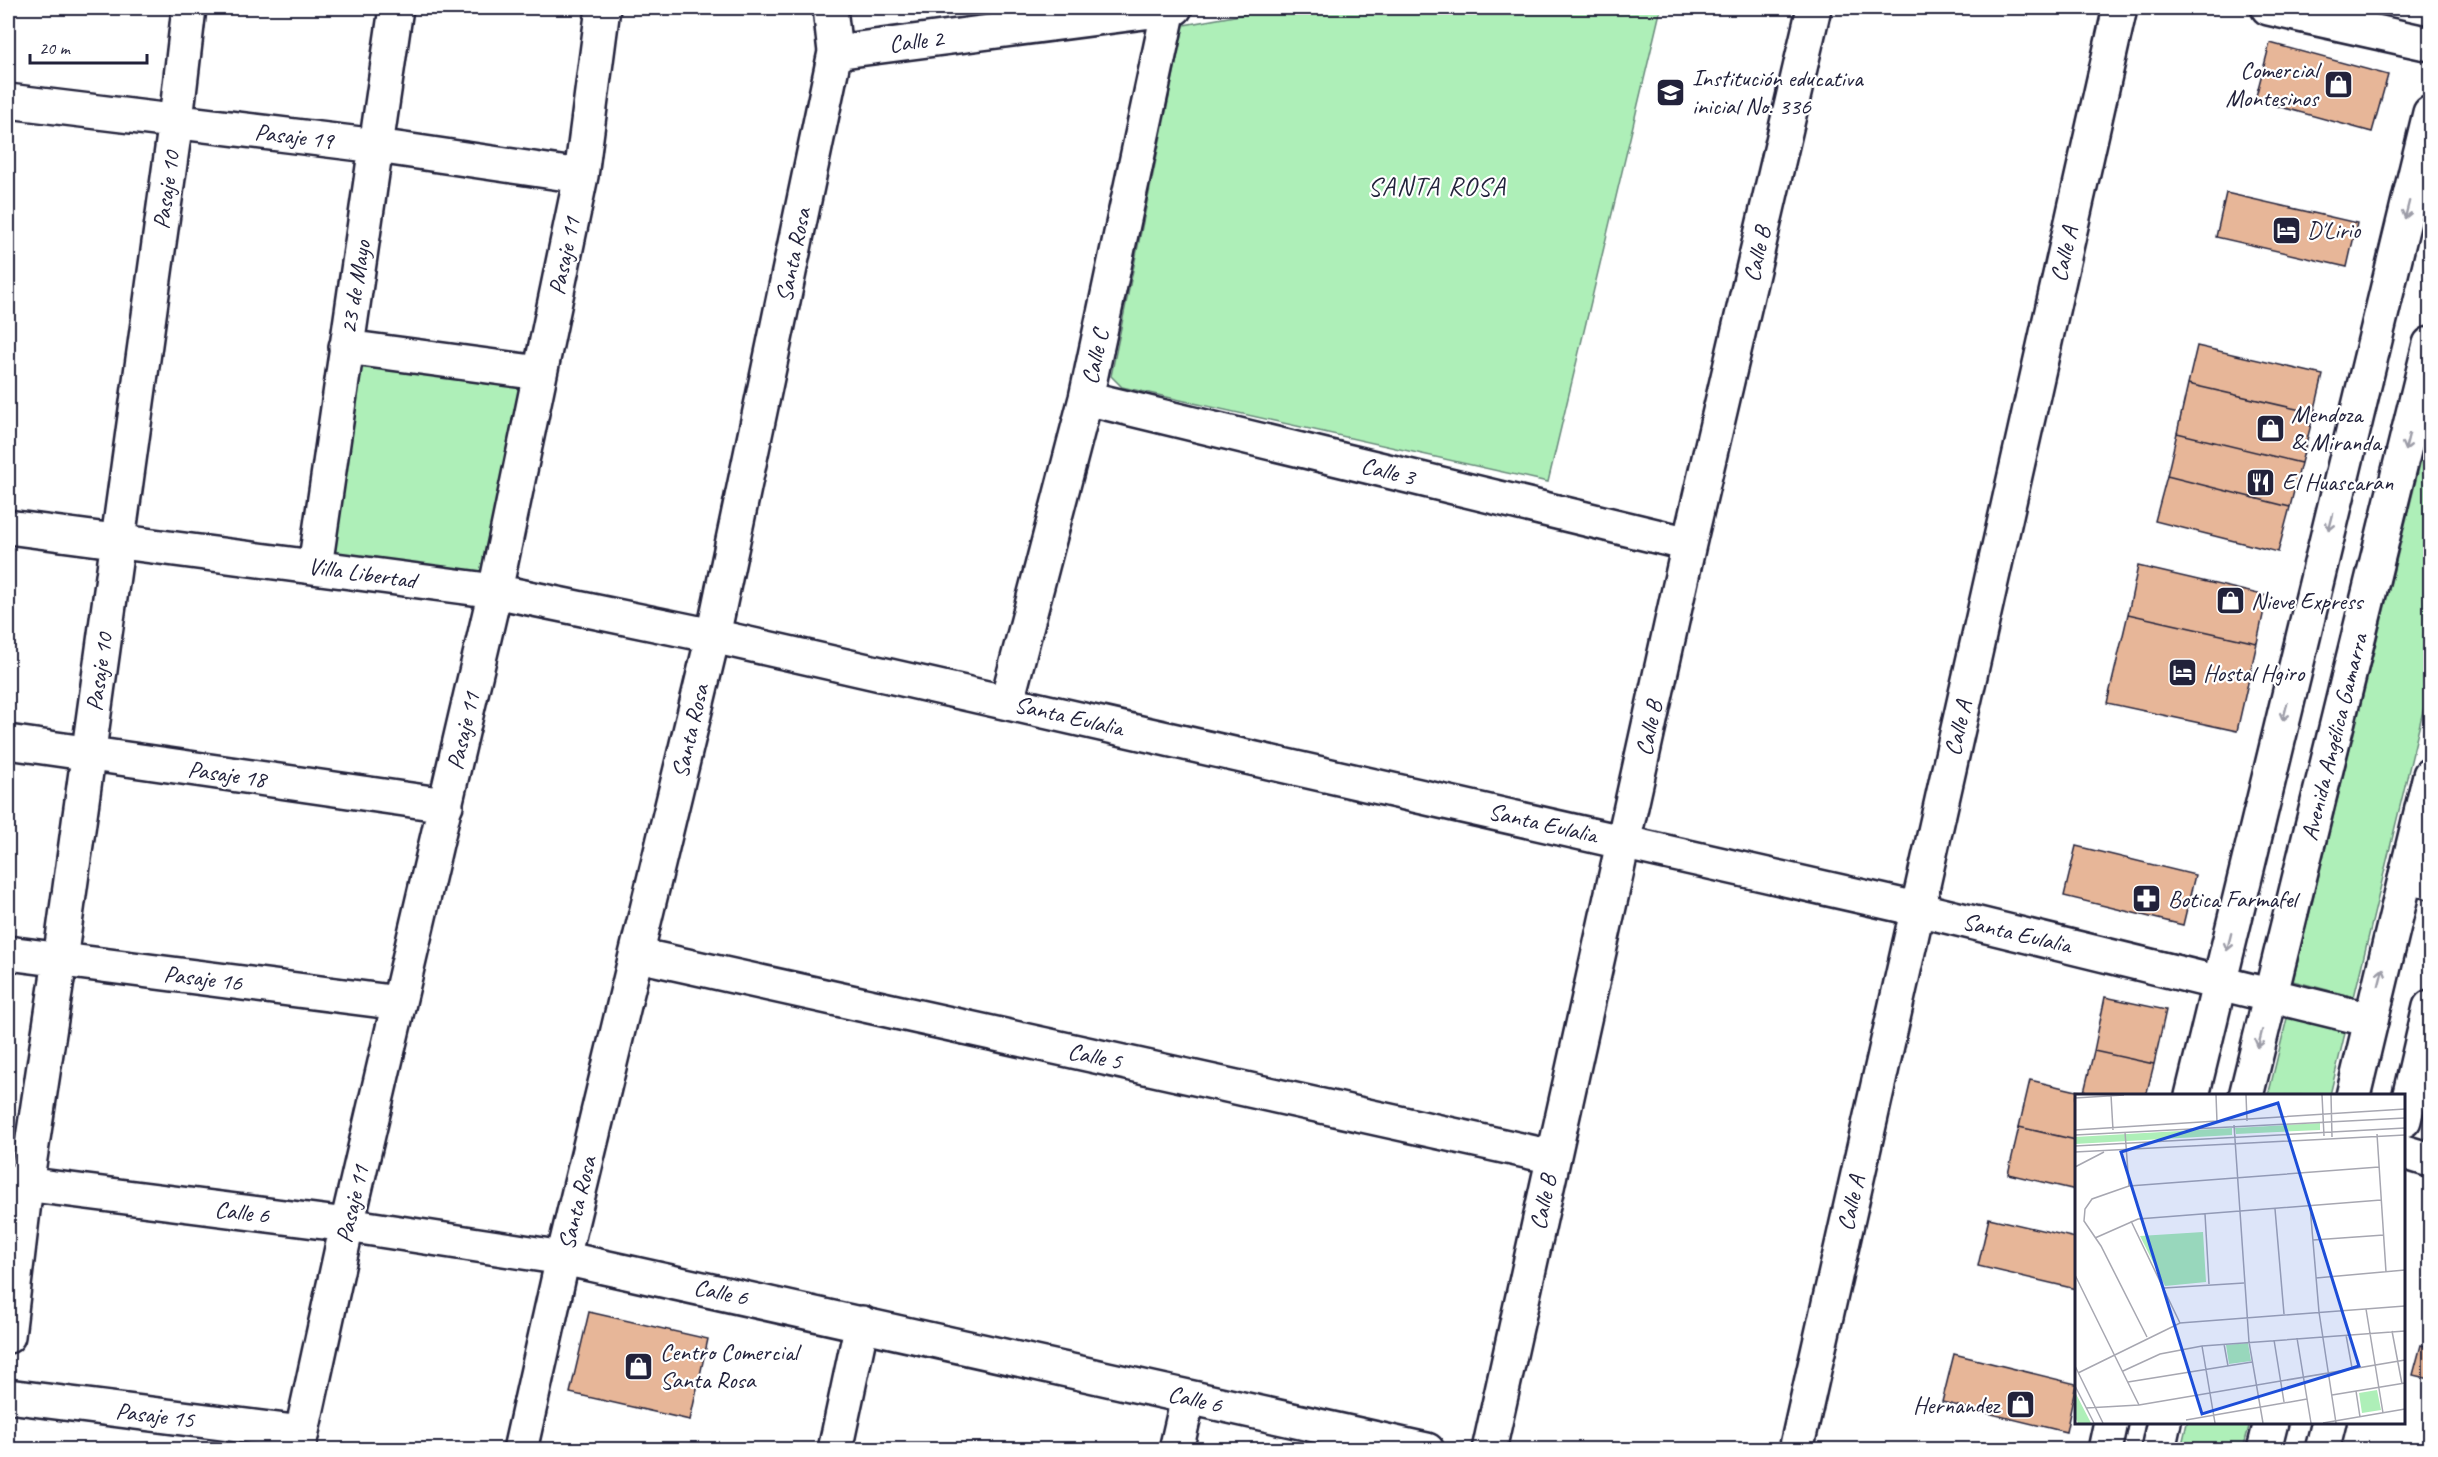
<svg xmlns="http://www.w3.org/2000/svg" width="2438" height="1457" font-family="Caveat,sans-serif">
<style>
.green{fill:#aeefb8;stroke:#68887a;stroke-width:1.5}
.building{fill:#e7b698;stroke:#22223b;stroke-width:1.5}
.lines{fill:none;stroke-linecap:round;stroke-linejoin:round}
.minor-casing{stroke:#22223b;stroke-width:38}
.tertiary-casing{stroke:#22223b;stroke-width:38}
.secondary-casing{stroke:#22223b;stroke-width:38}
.primary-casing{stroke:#22223b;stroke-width:38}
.minor{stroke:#fff;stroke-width:33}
.tertiary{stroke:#fff;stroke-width:33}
.secondary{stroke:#fff;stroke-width:33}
.primary{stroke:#fff;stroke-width:33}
.oneway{stroke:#9c9ca7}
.labels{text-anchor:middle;stroke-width:4.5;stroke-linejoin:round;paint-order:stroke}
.street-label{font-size:24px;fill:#22223b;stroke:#fff}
.poi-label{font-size:24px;fill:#22223b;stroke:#fff;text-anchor:start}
.neighbourhood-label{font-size:26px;letter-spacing:1.5px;fill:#22223b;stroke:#fff}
.inset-road{fill:none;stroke:#a7a7b1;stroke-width:1.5}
.view{fill:#1d4ed8;fill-opacity:0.15;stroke:#1d4ed8;stroke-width:3}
.inset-edge{fill:none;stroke:#22223b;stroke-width:3}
</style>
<rect width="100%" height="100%" fill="#fff"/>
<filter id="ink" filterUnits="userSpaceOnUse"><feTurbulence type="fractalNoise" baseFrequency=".0167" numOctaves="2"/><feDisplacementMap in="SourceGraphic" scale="12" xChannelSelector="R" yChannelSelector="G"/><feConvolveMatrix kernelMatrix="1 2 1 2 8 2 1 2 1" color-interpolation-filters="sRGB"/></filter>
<g filter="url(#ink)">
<path class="green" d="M 1279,8 L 1661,8 L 1548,482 L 1122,387 L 1111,376 L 1184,25 Z
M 358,361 L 528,384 L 487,574 L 330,553 Z
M 2430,423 L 2430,682 L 2354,997 L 2293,981 Z
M 2288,1014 L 2346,1029 L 2330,1095 L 2268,1096 Z
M 2187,1423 L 2187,1422 L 2250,1423 L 2243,1449 L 2181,1449 Z"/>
<path class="building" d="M 2270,43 L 2388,75 L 2372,132 L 2255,100 Z
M 2226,193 L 2357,223 L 2347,267 L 2216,237 Z
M 2197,346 L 2323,375 L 2314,413 L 2188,384 Z
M 2188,384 L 2314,413 L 2301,463 L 2177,433 Z
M 2177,433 L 2301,463 L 2290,507 L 2167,476 Z
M 2167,476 L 2290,507 L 2278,552 L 2155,521 Z
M 2138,566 L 2267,596 L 2257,643 L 2128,614 Z
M 2128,614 L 2257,643 L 2237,731 L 2107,703 Z
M 2076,846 L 2195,875 L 2183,925 L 2064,896 Z
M 2105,997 L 2166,1010 L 2154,1064 L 2094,1051 Z
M 2094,1051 L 2154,1064 L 2146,1096 L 2098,1096 L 2084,1092 Z
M 2030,1080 L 2098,1096 L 2076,1096 L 2076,1140 L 2019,1127 Z
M 2019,1127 L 2076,1140 L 2076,1190 L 2008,1174 Z
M 1989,1218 L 2076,1238 L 2076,1289 L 1978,1266 Z
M 589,1312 L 708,1339 L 690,1420 L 570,1393 Z
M 2421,1345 L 2430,1347 L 2430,1379 L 2413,1375 Z
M 1954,1354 L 2076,1384 L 2066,1432 L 1942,1402 Z"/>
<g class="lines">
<defs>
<path id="minor" d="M 2268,8 L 2430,44
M 835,52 L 1175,8
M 8,101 L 377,146 L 581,176
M 346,347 L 540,373
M 1086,398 L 1689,544
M 8,527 L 495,591 L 713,636 L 1917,909 L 2371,1020
M 315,567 L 396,8
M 1007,701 L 1086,398 L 1169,8
M 8,742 L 446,805
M 2406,875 L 2430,882
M 8,953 L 399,1003
M 638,955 L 1553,1157
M 2404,1152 L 2430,1160
M 8,1182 L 347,1225 L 563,1258 L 1427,1450
M 8,1336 L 26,1185 L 60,960 L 176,120 L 189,8
M 8,1396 L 302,1433
M 298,1450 L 347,1225 L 495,591 L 581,176 L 603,8
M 520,1450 L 563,1258 L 713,636 L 835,52 L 830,8
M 835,1450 L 862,1323
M 1176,1450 L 1188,1398
M 1489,1450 L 1689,544 L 1814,8
M 1796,1450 L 2120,8"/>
<path id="tertiary" d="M 2404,1120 L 2430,1007
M 2322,1450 L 2329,1422"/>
<path id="secondary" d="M 2192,1096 L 2430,113
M 2105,1450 L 2111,1422"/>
<path id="primary" d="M 2246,1096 L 2430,344
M 2353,1096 L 2430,775
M 2158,1450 L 2164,1422
M 2264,1450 L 2271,1422"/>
</defs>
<use href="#minor" class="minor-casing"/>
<use href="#tertiary" class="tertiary-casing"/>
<use href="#secondary" class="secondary-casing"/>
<use href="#primary" class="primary-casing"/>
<use href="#minor" class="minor"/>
<use href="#tertiary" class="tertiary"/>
<use href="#secondary" class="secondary"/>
<use href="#primary" class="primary"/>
</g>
<defs><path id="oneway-shaft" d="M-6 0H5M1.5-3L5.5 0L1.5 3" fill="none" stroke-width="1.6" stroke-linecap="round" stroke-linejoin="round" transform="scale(1.5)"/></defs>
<g class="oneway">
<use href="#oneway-shaft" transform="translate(2407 210) rotate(104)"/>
<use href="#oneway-shaft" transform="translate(2407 442) rotate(104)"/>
<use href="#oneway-shaft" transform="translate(2331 522) rotate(104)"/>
<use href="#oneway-shaft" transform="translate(2285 712) rotate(104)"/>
<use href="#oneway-shaft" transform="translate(2229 942) rotate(104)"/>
<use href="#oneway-shaft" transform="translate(2381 977) rotate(-76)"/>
<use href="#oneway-shaft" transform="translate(2260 1039) rotate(104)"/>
</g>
</g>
<defs>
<symbol id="shop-square" viewBox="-11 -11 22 22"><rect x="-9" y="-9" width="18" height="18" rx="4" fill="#22223b" stroke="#fff"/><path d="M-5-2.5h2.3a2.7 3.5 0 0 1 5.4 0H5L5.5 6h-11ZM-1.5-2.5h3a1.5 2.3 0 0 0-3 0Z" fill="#fff"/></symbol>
<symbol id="school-square" viewBox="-11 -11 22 22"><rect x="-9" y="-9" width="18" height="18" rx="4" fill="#22223b" stroke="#fff"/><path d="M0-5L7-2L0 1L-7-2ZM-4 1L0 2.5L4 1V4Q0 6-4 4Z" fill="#fff"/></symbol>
<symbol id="hotel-square" viewBox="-11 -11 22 22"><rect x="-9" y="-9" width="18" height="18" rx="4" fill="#22223b" stroke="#fff"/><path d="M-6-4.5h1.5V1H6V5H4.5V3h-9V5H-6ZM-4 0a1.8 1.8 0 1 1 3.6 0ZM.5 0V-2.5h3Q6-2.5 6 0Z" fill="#fff"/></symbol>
<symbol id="restaurant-square" viewBox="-11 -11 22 22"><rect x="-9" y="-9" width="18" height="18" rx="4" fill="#22223b" stroke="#fff"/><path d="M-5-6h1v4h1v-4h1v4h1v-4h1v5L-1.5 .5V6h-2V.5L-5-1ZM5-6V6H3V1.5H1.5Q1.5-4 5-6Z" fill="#fff"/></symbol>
<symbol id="pharmacy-square" viewBox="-11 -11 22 22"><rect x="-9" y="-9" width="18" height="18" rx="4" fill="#22223b" stroke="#fff"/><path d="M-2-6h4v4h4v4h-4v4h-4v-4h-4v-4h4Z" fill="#fff"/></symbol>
</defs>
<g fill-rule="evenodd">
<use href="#shop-square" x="2322" y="68" width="33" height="33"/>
<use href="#school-square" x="1654" y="76" width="33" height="33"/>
<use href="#hotel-square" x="2270" y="214" width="33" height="33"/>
<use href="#shop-square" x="2254" y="412" width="33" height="33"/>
<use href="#restaurant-square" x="2244" y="466" width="33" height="33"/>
<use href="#shop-square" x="2214" y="584" width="33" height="33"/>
<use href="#hotel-square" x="2166" y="656" width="33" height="33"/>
<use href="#pharmacy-square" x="2130" y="882" width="33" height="33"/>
<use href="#shop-square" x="622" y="1350" width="33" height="33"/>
<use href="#shop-square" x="2004" y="1388" width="33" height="33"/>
</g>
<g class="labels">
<g class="street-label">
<text transform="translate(916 41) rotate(-7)" y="8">Calle 2</text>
<text transform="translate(294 136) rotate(7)" y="8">Pasaje 19</text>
<text transform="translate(166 190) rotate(-82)" y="8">Pasaje 10</text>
<text transform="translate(1757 254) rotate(-77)" y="8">Calle B</text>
<text transform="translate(2064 254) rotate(-77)" y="8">Calle A</text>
<text transform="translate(793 255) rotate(-78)" y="8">Santa Rosa</text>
<text transform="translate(564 256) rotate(-78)" y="8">Pasaje 11</text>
<text transform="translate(355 287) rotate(-81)" y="8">23 de Mayo</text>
<text transform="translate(1095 357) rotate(-78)" y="8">Calle C</text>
<text transform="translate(1388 471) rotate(14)" y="8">Calle 3</text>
<text transform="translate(362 573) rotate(8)" y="8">Villa Libertad</text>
<text transform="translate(99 672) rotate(-82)" y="8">Pasaje 10</text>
<text transform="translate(1069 716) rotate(13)" y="8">Santa Eulalia</text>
<text transform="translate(1649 728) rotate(-78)" y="8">Calle B</text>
<text transform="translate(1958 728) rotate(-77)" y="8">Calle A</text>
<text transform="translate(463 731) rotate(-77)" y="8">Pasaje 11</text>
<text transform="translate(690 731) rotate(-77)" y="8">Santa Rosa</text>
<text transform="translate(2334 737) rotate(-76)" y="8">Avenida Angélica Gamarra</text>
<text transform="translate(227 774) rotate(8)" y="8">Pasaje 18</text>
<text transform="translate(1543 823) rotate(13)" y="8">Santa Eulalia</text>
<text transform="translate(2017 933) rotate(13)" y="8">Santa Eulalia</text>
<text transform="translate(203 978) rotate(7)" y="8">Pasaje 16</text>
<text transform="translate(1095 1056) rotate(12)" y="8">Calle 5</text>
<text transform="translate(1543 1202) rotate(-78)" y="8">Calle B</text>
<text transform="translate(577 1203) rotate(-76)" y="8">Santa Rosa</text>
<text transform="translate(1851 1203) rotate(-77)" y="8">Calle A</text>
<text transform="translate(352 1204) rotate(-77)" y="8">Pasaje 11</text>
<text transform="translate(242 1212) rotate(7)" y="8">Calle 6</text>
<text transform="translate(721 1292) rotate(12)" y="8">Calle 6</text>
<text transform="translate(1195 1399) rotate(13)" y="8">Calle 6</text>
<text transform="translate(155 1415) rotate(7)" y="8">Pasaje 15</text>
</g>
<g class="poi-label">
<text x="2318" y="78" text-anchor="end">Comercial<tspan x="2318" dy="28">Montesinos</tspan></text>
<text x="1692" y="86">Institución educativa<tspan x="1692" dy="28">inicial No. 336</tspan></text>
<text x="2307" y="238">D'Lirio</text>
<text x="2291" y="422">Mendoza<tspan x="2291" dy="28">&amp; Miranda</tspan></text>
<text x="2282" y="490">El Huascaran</text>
<text x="2251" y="609">Nieve Express</text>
<text x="2203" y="681">Hostal Hgiro</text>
<text x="2168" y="907">Botica Farmafel</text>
<text x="660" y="1360">Centro Comercial<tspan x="660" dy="28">Santa Rosa</tspan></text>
<text x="1999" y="1413" text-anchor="end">Hernandez</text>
</g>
<g class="neighbourhood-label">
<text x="1437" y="195">SANTA ROSA</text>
</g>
</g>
<g transform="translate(2075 1094)">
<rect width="330" height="330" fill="#fff"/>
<path d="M 245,29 L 245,36 L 161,40 L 160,34 ZM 157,34 L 157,41 L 0,50 L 0,43 ZM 128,138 L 131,188 L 90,192 L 65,142 ZM 173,249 L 176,267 L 154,270 L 151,251 ZM 302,296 L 306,316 L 287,319 L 284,299 ZM 0,298 L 16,329 L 3,329 L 0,323 Z" fill="#aeefb8"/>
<path class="inset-road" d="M 36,1 L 38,36M 141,1 L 142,28M 171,1 L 172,27M 247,1 L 249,42M 256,1 L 257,43M 0,4 L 49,1M 159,31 L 174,248 L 188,329M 0,36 L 330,15M 50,38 L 54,92M 302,40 L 311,178M 0,41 L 330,24M 0,52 L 330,34M 0,58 L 330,41M 0,73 L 29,58M 235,112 L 244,218 L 261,329M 200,115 L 209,220M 130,120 L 134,190M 56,127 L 105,229M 20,144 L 63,125 L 306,106M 238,146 L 309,141M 0,181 L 64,311M 241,184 L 330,176M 89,194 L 169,189M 291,215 L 308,319M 317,237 L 327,290M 271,241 L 277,274M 72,243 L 26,152 L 9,127 L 10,115 L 17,105 L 54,92 L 304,73M 222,244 L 236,329M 199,246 L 209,308M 149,250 L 153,272M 127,252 L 140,329M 0,272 L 28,329M 48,277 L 85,260 L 127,252 L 330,237M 3,279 L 105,229 L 330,212M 53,288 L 177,268M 0,292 L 19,329M 281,297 L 285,323M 257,301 L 330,289M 11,314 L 64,311 L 330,266M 111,326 L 232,305M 248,329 L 330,315"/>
<path class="view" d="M 203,9 L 284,272 L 127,320 L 46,58 Z"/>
<rect width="330" height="330" class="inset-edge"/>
</g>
<rect width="2438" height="1457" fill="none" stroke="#fff" stroke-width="30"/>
<rect x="15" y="15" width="2408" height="1427" fill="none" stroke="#22223b" stroke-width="2" filter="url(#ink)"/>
<path d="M30 54v9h117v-9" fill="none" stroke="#22223b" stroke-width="3"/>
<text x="39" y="54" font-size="18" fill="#22223b" stroke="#ffffff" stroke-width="4.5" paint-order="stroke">20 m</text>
</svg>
